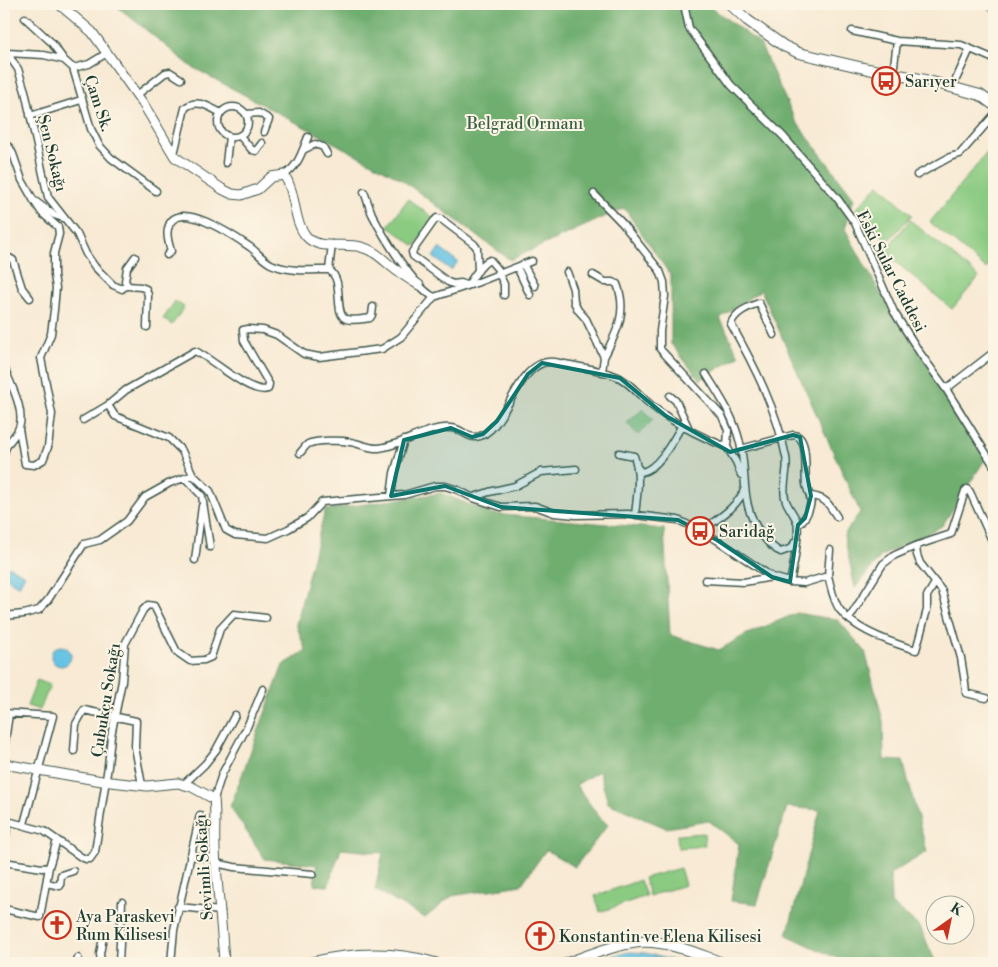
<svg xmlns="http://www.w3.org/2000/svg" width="998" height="967" font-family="'Libre Bodoni',serif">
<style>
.green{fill:#8aca81;stroke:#54845a}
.forest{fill:#6fae6f;stroke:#477652}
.water{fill:#66c3e4;stroke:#42808c}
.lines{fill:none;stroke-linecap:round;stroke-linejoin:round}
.street-casing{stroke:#40574c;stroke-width:9}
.secondary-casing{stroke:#40574c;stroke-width:11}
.primary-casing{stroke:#40574c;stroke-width:12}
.street{stroke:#fff;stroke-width:6}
.secondary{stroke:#fff;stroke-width:9}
.primary{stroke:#fff;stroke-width:10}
.marked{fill:#0f766e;fill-opacity:0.2;stroke:#0f766e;stroke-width:4;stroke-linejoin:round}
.labels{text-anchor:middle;stroke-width:4;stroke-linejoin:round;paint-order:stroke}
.poi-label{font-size:16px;fill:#1f3d34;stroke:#fcf5e5;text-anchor:start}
.street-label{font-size:16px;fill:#1f3d34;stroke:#fcf5e5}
.park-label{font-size:16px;fill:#3a6047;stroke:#fcf5e5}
</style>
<rect width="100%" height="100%" fill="#fcf5e5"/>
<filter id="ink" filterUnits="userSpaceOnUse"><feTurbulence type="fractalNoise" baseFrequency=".02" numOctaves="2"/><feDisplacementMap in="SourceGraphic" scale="10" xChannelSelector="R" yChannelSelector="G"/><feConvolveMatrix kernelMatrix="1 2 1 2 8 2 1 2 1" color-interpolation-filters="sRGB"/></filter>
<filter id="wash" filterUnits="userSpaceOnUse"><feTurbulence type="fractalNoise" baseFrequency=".0096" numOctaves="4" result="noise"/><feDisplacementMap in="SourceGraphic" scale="20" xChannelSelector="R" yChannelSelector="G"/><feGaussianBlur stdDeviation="1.12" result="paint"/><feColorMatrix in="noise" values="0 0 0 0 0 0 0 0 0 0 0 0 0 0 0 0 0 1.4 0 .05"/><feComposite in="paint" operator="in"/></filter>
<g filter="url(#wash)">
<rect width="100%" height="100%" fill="#f8ead4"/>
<path class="green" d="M 994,144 L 994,259 L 986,269 L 930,222 Z
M 879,184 L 912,215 L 888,241 L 855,210 Z
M 408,199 L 435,219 L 415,246 L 388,226 Z
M 910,220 L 979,277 L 952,309 L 884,252 Z
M 175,301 L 184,307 L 172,325 L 163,319 Z
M 643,409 L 653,420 L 638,435 L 627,423 Z
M 37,680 L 50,685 L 40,710 L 27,706 Z
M 704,833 L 705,846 L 678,848 L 677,835 Z
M 680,868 L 685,885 L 649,896 L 644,878 Z
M 640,880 L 646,896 L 600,912 L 595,896 Z"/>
<path class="forest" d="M 114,4 L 707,4 L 760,44 L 795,120 L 854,198 L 845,229 L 878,289 L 988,455 L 942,526 L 881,556 L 855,588 L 844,535 L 860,512 L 761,290 L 720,318 L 739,356 L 700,380 L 671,344 L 671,276 L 624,208 L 510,260 L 398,177 L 192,67 Z
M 441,493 L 493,514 L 664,529 L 670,635 L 719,650 L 745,635 L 797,613 L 838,620 L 865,651 L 883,721 L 884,760 L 903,761 L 927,852 L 890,874 L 891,904 L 920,927 L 936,963 L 847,963 L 787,935 L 820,810 L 787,807 L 757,904 L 731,901 L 739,844 L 709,821 L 666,828 L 608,803 L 599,771 L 576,785 L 597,814 L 608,825 L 575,867 L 546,850 L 521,885 L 452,896 L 425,918 L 375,890 L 383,853 L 341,849 L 328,886 L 314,885 L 317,865 L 265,859 L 230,807 L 283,665 L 306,651 L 296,624 L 325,510 Z"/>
<path class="water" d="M 439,248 L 458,262 L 451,270 L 433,257 Z
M 8,566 L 25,575 L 19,586 L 4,577 L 4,574 Z
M51 656a10 10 0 1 1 20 0a10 10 0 1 1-20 0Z
M 630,952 L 645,953 L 683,963 L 593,963 L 616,955 Z"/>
</g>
<g filter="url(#ink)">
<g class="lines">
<defs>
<path id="street" d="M 688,4 L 685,9 L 689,28 L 731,85 L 783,136 L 837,198 L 855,223 L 894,312 L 920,353 L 946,389 L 994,466
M 25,18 L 51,42 L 64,60 L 73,68 L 91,129 L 99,145 L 111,158 L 156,191
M 852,31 L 897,41 L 961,45 L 994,59
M 5,52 L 7,53 L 44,55 L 64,60
M 7,53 L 18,69 L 25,91 L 48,197 L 77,234 L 86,254 L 95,267 L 113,285 L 122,289 L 127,284
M 73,68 L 89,64 L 107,53
M 893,74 L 897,41
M 952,88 L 970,49
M 137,95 L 165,73 L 170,72 L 181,79
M218 122a15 15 0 1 1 30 0a15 15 0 1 1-30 0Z
M 246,114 L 259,113 L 269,119 L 264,132
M 30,116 L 81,100
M 240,136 L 252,150 L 256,151 L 262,143
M 4,143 L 10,148 L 13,154 L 22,180 L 34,201 L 42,213 L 58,227 L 59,234 L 54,253 L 54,275 L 56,288 L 54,310 L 51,334 L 41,358 L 52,414 L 48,447 L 43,460 L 34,465 L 25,464 L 19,429
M 303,150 L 315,144 L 323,147 L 327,154
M 174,154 L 185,108 C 197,98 209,107 221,113
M 226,163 L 229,136
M 284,175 C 298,167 302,152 308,137
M 917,175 L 950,157 L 960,154 L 994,115
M 364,192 C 367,199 369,207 372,214 C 383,236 413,286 434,297 L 476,283 L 532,261
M 594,194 L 622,223 L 660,271 L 664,282 L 665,296 L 660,331 L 660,349 L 722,416 L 728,430 L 727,447
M 35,201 L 54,215 L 63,218
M 4,255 L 13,260 L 22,288 L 30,298
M 167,255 L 171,251 C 169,244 166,236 168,229 C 174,195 237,238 250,247 C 258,253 263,260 271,264 C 288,272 310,270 329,270 C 345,280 333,314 346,319 C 353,321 363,319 370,318 L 372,315 L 373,307
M 135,257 L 127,268 L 125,281 L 128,286 L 141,287 L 146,289 L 148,295 L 147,327
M 523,264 L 535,286
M 517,267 L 530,295
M 329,270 L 332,244
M 478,271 L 477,248 L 474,244 L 441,219 L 437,218 L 434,221 L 412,252 L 413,256 L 448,282 L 453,284 L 461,283 L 467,286 C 473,278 481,263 490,260 L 501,273
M 567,272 L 573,289 L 574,302 L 578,310 L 586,319 L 604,357 L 602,372
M 499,274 L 504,284 L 504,295
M 593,275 L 605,282 L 613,282 L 617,284 C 628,312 617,332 604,357
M 774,335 L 759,303 C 749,306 734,313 731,324 C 754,365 777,410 786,457 C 789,468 782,485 785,498 C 787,507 794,513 797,522 C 800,532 793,570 790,582
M 4,367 C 10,383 27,413 18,430 C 14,438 6,443 4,453
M 706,374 C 720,396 734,417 740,443 C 748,476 739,505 762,535 C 768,542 773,549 781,552 L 792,548 L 795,542
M 946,389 L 994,352
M 670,396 L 676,401 L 689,429
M 108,405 L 115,416 L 169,438 L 182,451 L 193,475 L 210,491 L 226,530 L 235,535 L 268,538 L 288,529 L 307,518 L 322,502 L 404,495 L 435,486 L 445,486 L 458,490 L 473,498 L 501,507 L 535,506 L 554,513 L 576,515 L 628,514 L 678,520 L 693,527 L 717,540 L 772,577 L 790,582 L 804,583 L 828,576 C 831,586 833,601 840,610 C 855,630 892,643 916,650 L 927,610 L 927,596 L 935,583
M 83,420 L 108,405 L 126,390 L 195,351 C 213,359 250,395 268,389 L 269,384 L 244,341 L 243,330 L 248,329 L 263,330 L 277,335 L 304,354 L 319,357 L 382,349 L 401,337 L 434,297
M 727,447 L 736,462 L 741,475
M 741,449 L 793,435 C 810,435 804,473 806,484 C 807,492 813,497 810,506 C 808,514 804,520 798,525
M 300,453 C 303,450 305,446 308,444 C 316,440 341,440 350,442 C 359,443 369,449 379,448 C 404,445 426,426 451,428 C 461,428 467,438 476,437 C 507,434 516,357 554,362 C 571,365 606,370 620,378 C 632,385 641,397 651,405 C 673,423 701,437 727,447
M 619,453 L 634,456 C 641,475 637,496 635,515
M 638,468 L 641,472 C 658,470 674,439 682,425
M 185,478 L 202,496 L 210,547
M 391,496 L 394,473 L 404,440
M 811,496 C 827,498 829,505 837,517
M 474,497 L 489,492 L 515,486 L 541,472 L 576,469
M 701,531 C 716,520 740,506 745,487
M 916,546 L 917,555 L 920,563 L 942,591 L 961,658 L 965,683 L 966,693 L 986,698
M 195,560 L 202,506
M 828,576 L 830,550
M 705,580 L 744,582 L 772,577
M 4,616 L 24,614 L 39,610 L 48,600 L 84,544 L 100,540 L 127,521 L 145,497 L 170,483 L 193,475
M 849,619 L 883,564 L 895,555 L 918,545 L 951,534 L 965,491 L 967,489 L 970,492 L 994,545
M 4,713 L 53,716 L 24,824
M 4,748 L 9,714
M 74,751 L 76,724 L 84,710 L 136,721 L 135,747 L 142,785
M 183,785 L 205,764 L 216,750 L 235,715
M 214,799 L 222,774 L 247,727 L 263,689
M 4,820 L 44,831 L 81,857 L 86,859 L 90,859 L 95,852 L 108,766 L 111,736 L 122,681 L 125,644 L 143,610 L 148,605 L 154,606 L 177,652 L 190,661 L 204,660 L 211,657 L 220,629 L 234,614 L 266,618
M 4,848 L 8,821
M 190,856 L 216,858
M 4,862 L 42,868 L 49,867
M 216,863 L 234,867 L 313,874
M 47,883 L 60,886 L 61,875 L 73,871
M 178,907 L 221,911
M 4,909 L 40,917 L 49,867 L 57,840
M 77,963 L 78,958
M 101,963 L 100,954 L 103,937
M 119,963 L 122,902
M 171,963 L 174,930 L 200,815"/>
<path id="secondary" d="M 59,4 L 92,32 L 144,105 L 175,157 L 222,189 L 232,194 L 241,195 L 258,189 L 271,177 L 284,175 C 297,193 292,219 306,236 C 318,251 344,242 361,247 C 375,250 385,262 396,270 C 403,275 411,280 419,285
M 4,764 L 102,781 L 147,786 L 178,783 L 192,787 L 214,799 C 216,816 214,833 215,850 C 217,888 222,925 224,963"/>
<path id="primary" d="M 730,4 L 747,20 L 784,46 L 799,53 L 868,69 L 925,80 L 980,95 L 994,105
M 991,4 L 994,7
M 309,963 C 350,953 394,951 435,963
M 567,963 C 590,955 628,939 652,942 C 676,944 700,955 723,963"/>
</defs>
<use href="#street" class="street-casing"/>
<use href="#secondary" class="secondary-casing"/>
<use href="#primary" class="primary-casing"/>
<use href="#street" class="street"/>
<use href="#secondary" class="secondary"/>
<use href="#primary" class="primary"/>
</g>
</g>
<path class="marked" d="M 542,363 L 620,378 L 666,416 L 730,452 L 793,435 L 800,437 L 811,496 L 805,518 L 798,525 L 790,582 L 772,577 L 717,540 L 678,520 L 501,507 L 445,486 L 391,496 L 404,440 L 451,428 L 472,437 L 483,434 L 497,421 L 528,374 Z"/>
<defs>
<symbol id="bus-ring" viewBox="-11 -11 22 22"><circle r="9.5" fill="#fcf5e5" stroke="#c8321e" stroke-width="1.5"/><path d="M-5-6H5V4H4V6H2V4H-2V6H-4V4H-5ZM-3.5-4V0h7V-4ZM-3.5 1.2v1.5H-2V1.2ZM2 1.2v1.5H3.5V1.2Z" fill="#c8321e"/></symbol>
<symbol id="church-ring" viewBox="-11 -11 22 22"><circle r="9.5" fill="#fcf5e5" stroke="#c8321e" stroke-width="1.5"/><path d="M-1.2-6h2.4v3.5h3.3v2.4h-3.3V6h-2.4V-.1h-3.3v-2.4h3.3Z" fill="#c8321e"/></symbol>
</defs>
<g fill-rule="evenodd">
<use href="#bus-ring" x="870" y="65" width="32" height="32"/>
<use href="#bus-ring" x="684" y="515" width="32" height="32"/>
<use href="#church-ring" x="41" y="909" width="32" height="32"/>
<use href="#church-ring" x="524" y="920" width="32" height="32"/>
</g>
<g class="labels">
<g class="poi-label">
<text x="905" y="87">Sarıyer</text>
<text x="719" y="537">Saridağ</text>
<text x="76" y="922">Aya Paraskevi<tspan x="76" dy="18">Rum Kilisesi</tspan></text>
<text x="559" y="942">Konstantin ve Elena Kilisesi</text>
</g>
<g class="street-label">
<text transform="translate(99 103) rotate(72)" y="6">Çam Sk.</text>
<text transform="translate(53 153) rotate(76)" y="6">Şen Sokağı</text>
<text transform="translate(892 271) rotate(63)" y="6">Eski Sular Caddesi</text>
<text transform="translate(105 700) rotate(-81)" y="6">Çubukçu Sokağı</text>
<text transform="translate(203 867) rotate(-94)" y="6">Sevimli Sokağı</text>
</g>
<g class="park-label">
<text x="525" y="129">Belgrad Ormanı</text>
</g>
</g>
<rect width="998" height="967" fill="none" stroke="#fcf5e5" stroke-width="20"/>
<g transform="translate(950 920) rotate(33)"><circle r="24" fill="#fcf5e5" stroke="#a4ab9e"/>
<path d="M0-4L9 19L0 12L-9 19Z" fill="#c8321e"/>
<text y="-8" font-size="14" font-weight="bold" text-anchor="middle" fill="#1f3d34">K</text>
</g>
</svg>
